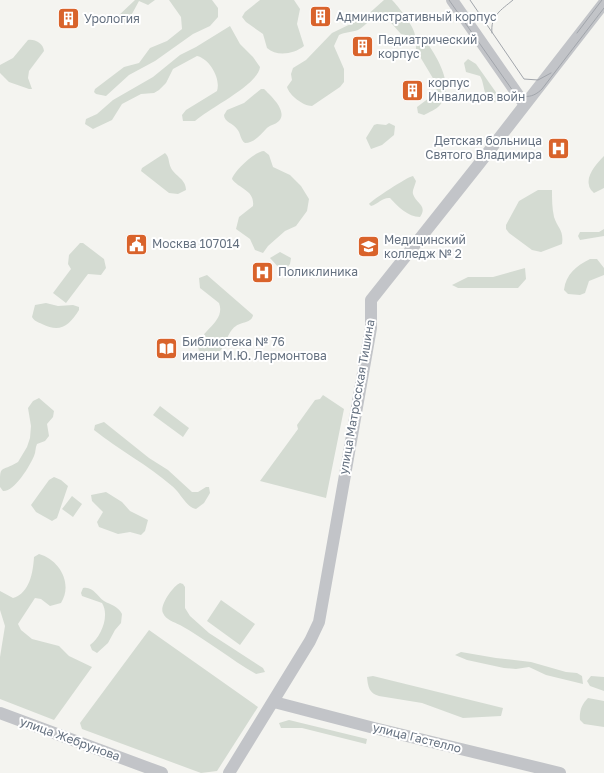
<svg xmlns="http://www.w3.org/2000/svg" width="604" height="773" font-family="'Golos Text',sans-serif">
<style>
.green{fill:#d4dbd2}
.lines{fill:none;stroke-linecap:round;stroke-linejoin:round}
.minor{stroke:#c2c4c8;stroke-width:12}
.tram{stroke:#a1a5ab;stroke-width:1}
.labels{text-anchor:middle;stroke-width:4;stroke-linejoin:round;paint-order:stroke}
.poi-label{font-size:12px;fill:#657180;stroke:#fff;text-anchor:start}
.street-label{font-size:12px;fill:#657180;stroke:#fff}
</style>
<rect width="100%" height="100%" fill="#f4f4f0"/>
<path class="green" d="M 135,0 L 155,0 L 148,5 L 139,1 L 127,23 L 121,24 L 118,22 L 117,17 Z
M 169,0 L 212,0 L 218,8 L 218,17 L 210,26 L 193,34 L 155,61 L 129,75 L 106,96 L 96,94 L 94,92 L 95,89 L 124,67 L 139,63 L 150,48 L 167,41 L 182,29 L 181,17 Z
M 260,0 L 294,0 L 300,9 L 297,24 L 304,46 C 294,54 277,57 267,48 L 263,34 L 246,22 L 242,17 L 245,12 Z
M 384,0 L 392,0 C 398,6 417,30 415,37 L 401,34 L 385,16 C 371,14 368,25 358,30 C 352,32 345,32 339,35 L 334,46 L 344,69 L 344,82 L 340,87 L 312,106 C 303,106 289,95 287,87 L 292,80 L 291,74 L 293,68 L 306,60 L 332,33 L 365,17 Z
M 230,26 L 240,44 L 253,57 L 260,67 C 258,85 209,108 195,121 L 183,121 L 182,115 L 186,110 L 217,91 C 221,79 210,59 197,56 L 173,69 L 166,83 L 159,90 L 154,93 L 141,94 L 122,104 L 112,120 L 93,129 L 85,124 L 86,119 L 97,114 L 113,100 L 153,77 L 180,55 L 196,47 Z
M 28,40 C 35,39 43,43 44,51 L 29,71 L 28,78 L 32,89 L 29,89 L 9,82 L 0,73 L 0,65 L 13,58 Z
M 425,41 L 427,43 C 438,58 455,87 440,105 C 436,110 429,112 424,115 L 418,113 L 417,107 L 429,98 L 437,89 L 434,80 L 416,50 L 416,44 Z
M 468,59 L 476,64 L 500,98 L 499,102 C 482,105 486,85 480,76 L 466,72 L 464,63 Z
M 261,89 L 264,89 C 271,96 288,111 279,121 C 275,125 269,125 266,129 C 260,135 254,143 245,143 C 240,140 241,133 237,129 C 233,123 224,122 224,115 L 227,110 L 244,103 Z
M 389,123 L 395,126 L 394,135 L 382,145 L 371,149 L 366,138 L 374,125 L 377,124 L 386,125 Z
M 264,151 L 269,155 L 273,167 L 290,175 L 301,186 L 309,199 L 307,211 L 296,226 L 285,231 L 268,246 L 263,253 L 255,250 L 250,239 L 236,229 L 239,217 L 253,206 C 255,190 239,189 232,179 C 234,171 255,151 264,151 Z
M 165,153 C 170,158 168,162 171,168 C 175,176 186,179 186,190 L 178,194 L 169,193 L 141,171 L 142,168 Z
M 604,156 L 604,188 L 594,193 C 592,191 589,188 589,185 C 586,175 598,162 604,156 Z
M 413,176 L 416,181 C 415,186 412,190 413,194 C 416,204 428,205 420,217 C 408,217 397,206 390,198 C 383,197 378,204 371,206 L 369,204 C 372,200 407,177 413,176 Z
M 538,190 L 552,190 C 552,199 552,208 554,217 C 558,229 564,230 562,244 L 541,252 L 532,250 L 509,233 L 506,229 L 506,225 L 519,201 Z
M 604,229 L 604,236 L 580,240 L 578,236 L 580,232 L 599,232 Z
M 80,243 L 83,243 L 104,259 L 106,268 L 101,275 L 88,274 L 66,303 L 53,293 L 71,269 L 68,264 L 69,255 Z
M 280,252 L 291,258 L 290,264 L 286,269 L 280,269 L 270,258 Z
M 590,259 L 597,259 L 604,268 L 604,275 L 589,281 L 585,293 L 580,295 L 568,294 L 564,290 C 566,274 576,266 590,259 Z
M 525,268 L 526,279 L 518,288 L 458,288 L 452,285 L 468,277 L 493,277 Z
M 207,275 L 253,315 C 252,323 241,322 236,326 C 224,334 227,353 211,356 L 199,351 C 193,333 227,324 219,303 L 200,288 L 199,278 Z
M 46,303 L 58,306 L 73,305 L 79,307 L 79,310 C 69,326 60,333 42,324 C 38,322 34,321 32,317 L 35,305 Z
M 323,395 L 344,409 L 326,498 L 260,481 L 298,429 L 297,425 L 315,400 L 320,399 Z
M 39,398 L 54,411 L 53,417 L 47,424 L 49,436 L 45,441 L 37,444 C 35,448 36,452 34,456 C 30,466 14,492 3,491 L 0,487 C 0,463 0,473 18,462 L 27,447 L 30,438 L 31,426 L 28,408 L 33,401 Z
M 160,406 L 189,428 L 183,437 L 153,415 Z
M 104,422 L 149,458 L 168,470 L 192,492 L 198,492 L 206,487 L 209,487 L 210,493 L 204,503 L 196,509 C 186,507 180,492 172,486 C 148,465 119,450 94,430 L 95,425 Z
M 54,477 L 61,480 L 68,486 L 57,518 L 52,521 L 36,512 L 31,505 L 49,480 Z
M 106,492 L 122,502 L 130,511 L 148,520 L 145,531 L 141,535 L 130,532 L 118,534 L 99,527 L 97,522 L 103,512 L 92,501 L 91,495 Z
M 72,496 L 82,504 L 73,517 L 62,509 Z
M 39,554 C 60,560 73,584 61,603 L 50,606 L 41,599 L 35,598 L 18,624 L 21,630 L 32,639 L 59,646 L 69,656 L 92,667 L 54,720 L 0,699 L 0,657 L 5,626 L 0,610 L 0,591 L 13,598 C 30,593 33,572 34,557 Z
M 180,583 L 183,584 L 185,587 L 185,608 L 190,616 L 209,633 L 263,668 L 265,672 L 256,674 C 230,659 207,640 180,625 C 174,622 166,620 163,613 C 159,606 173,586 180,583 Z
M 83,588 C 93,586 97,596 104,601 C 111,605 118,606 122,614 L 121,623 L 115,630 L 108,643 L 97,653 L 92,650 L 90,645 C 101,637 110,616 102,603 L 82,596 L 81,593 Z
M 221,600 L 255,624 L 240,645 L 207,621 Z
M 149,630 L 258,707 L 217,771 L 201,773 L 82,729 L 80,723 Z
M 461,652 L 496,658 L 531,662 L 566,672 L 577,673 L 582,676 L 583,684 L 546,675 L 529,667 L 516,669 L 504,668 L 467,660 L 455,655 Z
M 373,676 L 503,708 L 501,716 L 463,718 L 422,703 L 379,696 C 369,693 368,687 367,677 Z
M 591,676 L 604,677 L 604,691 L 590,686 L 587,681 Z
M 588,698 L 604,701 L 604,727 L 584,724 L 580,720 C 579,711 582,704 588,698 Z
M 289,720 L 367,739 L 366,744 L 302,728 L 281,728 L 279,723 Z"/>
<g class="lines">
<path class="minor" d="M 452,0 L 525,105
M 274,702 L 374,728 L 560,773
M 0,713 L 162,773
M 229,773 L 310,641 L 319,622 L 371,328 L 371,300 L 479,164 L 604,3"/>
<path class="tram" d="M 449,0 L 513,91 C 523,99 533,98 542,89 L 604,8
M 470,0 L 524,79 L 538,80 L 551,73
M 492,33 C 490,16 501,10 513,0
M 577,33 L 602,0"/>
</g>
<defs>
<symbol id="building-square" viewBox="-11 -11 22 22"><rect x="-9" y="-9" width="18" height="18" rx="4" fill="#d9632b" stroke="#fff"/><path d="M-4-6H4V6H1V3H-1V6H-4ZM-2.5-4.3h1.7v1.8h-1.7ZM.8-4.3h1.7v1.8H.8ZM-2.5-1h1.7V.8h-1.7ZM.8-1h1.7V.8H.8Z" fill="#fff"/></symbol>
<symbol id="hospital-square" viewBox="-11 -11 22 22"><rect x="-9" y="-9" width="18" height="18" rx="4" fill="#d9632b" stroke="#fff"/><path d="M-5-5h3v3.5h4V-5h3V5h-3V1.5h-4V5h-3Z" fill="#fff"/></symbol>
<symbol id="civic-square" viewBox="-11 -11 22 22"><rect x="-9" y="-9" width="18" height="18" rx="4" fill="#d9632b" stroke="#fff"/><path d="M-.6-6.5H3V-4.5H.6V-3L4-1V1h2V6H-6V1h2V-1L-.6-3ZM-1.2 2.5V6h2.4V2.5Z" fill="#fff"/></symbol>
<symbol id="university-square" viewBox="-11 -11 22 22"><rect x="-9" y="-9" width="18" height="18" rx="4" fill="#d9632b" stroke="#fff"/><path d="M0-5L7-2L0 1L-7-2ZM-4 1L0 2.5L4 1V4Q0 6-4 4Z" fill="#fff"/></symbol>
<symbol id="library-square" viewBox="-11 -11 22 22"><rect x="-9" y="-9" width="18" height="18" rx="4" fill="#d9632b" stroke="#fff"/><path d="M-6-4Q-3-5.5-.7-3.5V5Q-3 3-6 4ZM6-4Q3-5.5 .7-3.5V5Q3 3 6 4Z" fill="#fff"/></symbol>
</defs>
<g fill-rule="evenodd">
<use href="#building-square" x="308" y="4" width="25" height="25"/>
<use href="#building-square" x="56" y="6" width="25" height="25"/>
<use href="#building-square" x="350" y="34" width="25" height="25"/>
<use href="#building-square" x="400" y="78" width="25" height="25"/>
<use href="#hospital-square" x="546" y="136" width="25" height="25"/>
<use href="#civic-square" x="124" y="232" width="25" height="25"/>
<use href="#university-square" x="356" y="234" width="25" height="25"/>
<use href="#hospital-square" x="250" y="260" width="25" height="25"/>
<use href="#library-square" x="154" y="336" width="25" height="25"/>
</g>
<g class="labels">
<g class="poi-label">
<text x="336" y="21">Административный корпус</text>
<text x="84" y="23">Урология</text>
<text x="378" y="44">Педиатрический<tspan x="378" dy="14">корпус</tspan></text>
<text x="428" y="87">корпус<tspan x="428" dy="14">Инвалидов войн</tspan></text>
<text x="542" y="145" text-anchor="end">Детская больница<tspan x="542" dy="14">Святого Владимира</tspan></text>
<text x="384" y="244">Медицинский<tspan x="384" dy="14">колледж № 2</tspan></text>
<text x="152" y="248">Москва 107014</text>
<text x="278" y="276">Поликлиника</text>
<text x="182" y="346">Библиотека № 76<tspan x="182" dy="14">имени М.Ю. Лермонтова</tspan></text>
</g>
<g class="street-label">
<text transform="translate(357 397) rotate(-80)" y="4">улица Матросская Тишина</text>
<text transform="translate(417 738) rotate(14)" y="4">улица Гастелло</text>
<text transform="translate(70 739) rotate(20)" y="4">улица Жебрунова</text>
</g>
</g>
</svg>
